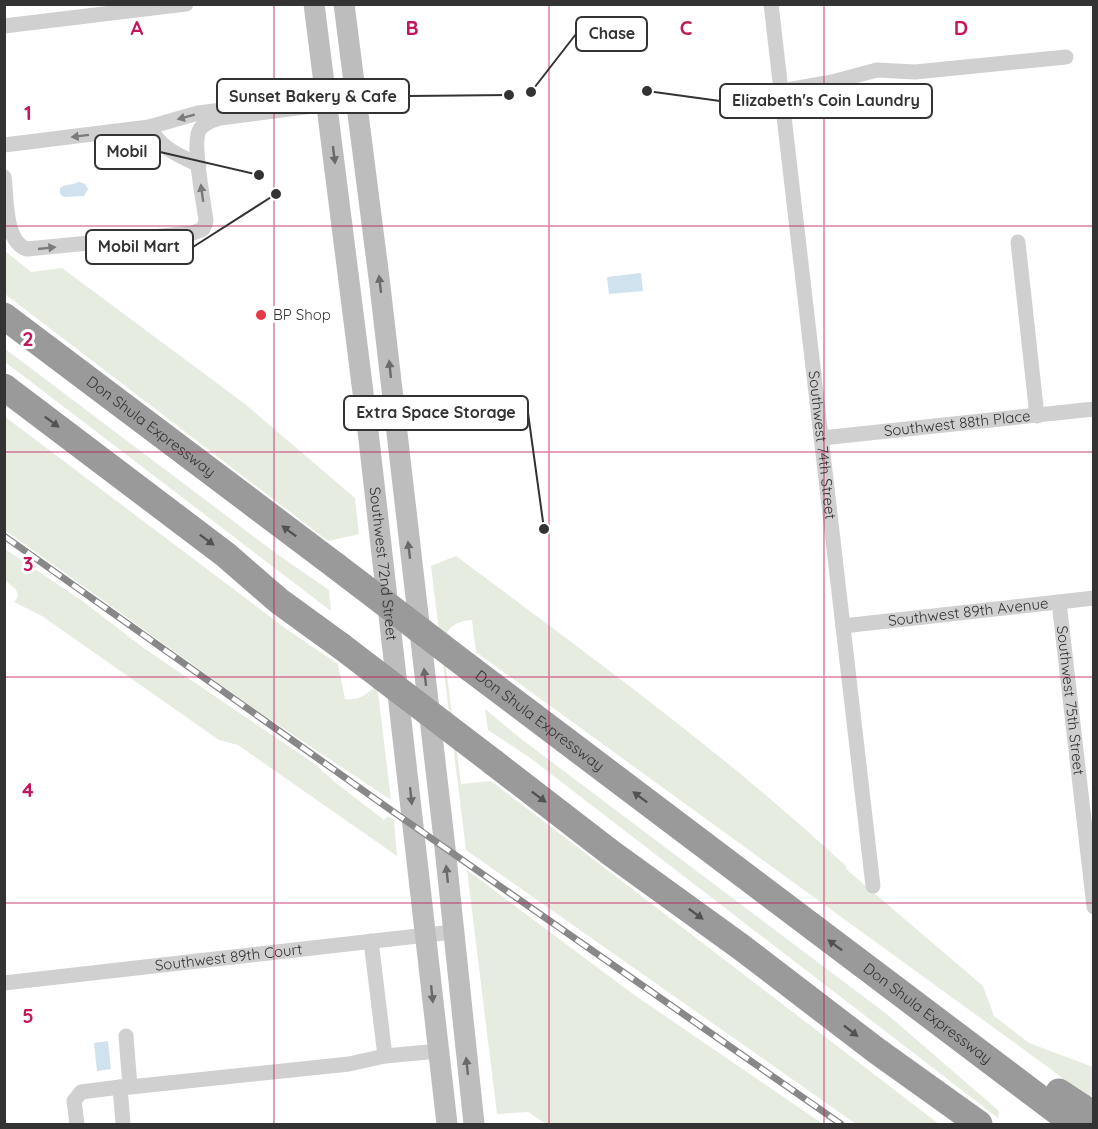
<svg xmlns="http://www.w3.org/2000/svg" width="1098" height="1129" font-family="Quicksand,sans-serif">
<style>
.green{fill:#e6ecdf}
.water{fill:#cfe2ee}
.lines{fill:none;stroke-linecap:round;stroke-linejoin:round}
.street{stroke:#d0d0d0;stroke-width:15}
.secondary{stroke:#bdbdbd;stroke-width:21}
.highway{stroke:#9a9a9a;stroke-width:27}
.rail-casing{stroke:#888;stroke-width:7}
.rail{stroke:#fff;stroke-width:4.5;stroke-dasharray:14;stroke-linecap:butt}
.highway-bridge{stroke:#9a9a9a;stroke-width:27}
.oneway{fill:#7a7a7a}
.oneway2{fill:#6a6a6a}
.oneway3{fill:#525252}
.grid{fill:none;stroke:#c2185b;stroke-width:1.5;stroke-opacity:0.55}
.poi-dot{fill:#e63946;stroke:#fff;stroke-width:2}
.labels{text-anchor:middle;stroke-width:6;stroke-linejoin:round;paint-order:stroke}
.poi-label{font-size:15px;fill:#333;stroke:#fff;text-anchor:start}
.street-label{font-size:15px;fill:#333;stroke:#fff}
.grid-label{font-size:20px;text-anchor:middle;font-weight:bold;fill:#c2185b;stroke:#fff;stroke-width:6;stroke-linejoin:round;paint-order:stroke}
.leader{fill:none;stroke:#333;stroke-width:2}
.callout-dot{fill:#333;stroke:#fff;stroke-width:2}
.callout{fill:#fff;stroke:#333;stroke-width:2}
.callout-label{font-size:16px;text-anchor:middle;font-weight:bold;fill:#333}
</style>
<rect width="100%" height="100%" fill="#fff"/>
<path class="green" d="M 5,251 L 31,272 L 62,268 L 245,404 L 355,498 L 359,534 L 328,541 L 5,294 Z
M 4,348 L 277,554 L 329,590 L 331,611 L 5,362 Z
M 4,416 L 285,628 L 338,664 L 345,699 C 359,701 368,694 377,684 L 391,800 L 256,710 L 5,530 Z
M 5,549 L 81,600 L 145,649 L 315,764 L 336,783 L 384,820 L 388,816 L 394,820 L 397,856 L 238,745 L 219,740 L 42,616 L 14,602 C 24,593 12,586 5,580 Z
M 456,556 C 589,655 724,753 846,866 L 846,869 L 983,986 L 994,1016 L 1029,1043 L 1093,1067 L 1093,1103 L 1052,1070 L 476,652 L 472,620 C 456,621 445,628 443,644 L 461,784 L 491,781 L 939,1124 L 856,1124 L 466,850 L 431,566 Z
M 485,709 L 520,738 L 888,1015 L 999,1111 L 998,1118 L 529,757 L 488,730 Z
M 467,870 L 633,994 L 823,1124 L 546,1124 L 528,1112 L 497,1114 Z"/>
<path class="water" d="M 79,182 L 85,184 L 88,189 L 84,196 L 64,197 L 60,194 L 60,188 C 64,184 73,185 79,182 Z
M 641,273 L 643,291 L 609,294 L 607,277 Z
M 108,1041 L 111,1069 L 97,1071 L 94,1043 Z"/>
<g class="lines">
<g class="street">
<path id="s1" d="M 771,4 L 873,886"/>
<path d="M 4,26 L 186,4"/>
<path d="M 781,91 L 832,82 L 877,70 L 915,72 L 1066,57"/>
<path d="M 149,127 C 162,149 176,154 199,165"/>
<path d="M 4,145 L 149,127 L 198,113 L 223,110"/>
<path d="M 4,177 C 7,197 4,242 27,249 L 193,233 L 203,229 L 206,221 C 204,203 191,141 200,129 C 205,122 213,120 220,118 L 328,104"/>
<path d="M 1018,242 L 1037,416"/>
<path id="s2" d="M 822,438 L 1094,409"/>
<path id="s3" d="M 1059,602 L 1094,907"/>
<path id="s4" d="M 843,626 L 1094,598"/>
<path d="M 371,941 L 385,1056 L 439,1051"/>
<path id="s5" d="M 4,983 L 453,932"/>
<path d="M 126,1036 L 130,1087 L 349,1064 L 385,1056"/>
<path d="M 77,1124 L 74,1101 L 81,1092 L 120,1087"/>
<path d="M 123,1124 L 120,1087 L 130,1087"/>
</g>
<g class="secondary">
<path id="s6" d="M 314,4 L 369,440 L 447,1124"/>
<path d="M 344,4 L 380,286 L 445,848 L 474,1124"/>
</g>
<g class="highway">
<path id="s7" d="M 4,316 L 336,566"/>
<path d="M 4,387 L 226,555 L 279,601 L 341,646"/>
<path id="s8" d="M 471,669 L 1074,1124"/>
<path d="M 493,762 L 611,853 L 741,947 L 877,1051 L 979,1124"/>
<path d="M 1059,1092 L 1094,1115"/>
</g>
<defs>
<path id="rail" d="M 4,536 L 395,813 L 841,1124"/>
</defs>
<use href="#rail" class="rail-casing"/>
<use href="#rail" class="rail"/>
<path class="highway-bridge" d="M 336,566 L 471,669
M 341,646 L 493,762"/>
</g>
<defs><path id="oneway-solid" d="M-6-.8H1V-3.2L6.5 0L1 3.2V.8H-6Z" transform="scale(1.5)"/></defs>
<g class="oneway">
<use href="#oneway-solid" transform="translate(186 117) rotate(165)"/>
<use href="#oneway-solid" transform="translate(80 136) rotate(173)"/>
<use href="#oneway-solid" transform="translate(202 193) rotate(-98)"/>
<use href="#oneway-solid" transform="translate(47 248) rotate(-6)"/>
</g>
<g class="oneway2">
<use href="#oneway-solid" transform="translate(334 155) rotate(83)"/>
<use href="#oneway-solid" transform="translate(380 284) rotate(-97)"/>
<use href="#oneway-solid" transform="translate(390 369) rotate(-96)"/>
<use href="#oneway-solid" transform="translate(409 550) rotate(-97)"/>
<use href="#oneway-solid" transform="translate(425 677) rotate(-97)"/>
<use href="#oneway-solid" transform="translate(411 796) rotate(84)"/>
<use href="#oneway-solid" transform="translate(447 874) rotate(-96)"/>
<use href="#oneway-solid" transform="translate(432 994) rotate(84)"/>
<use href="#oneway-solid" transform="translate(467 1066) rotate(-96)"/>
</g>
<g class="oneway3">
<use href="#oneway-solid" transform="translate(52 422) rotate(37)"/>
<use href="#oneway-solid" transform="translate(289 531) rotate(-143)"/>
<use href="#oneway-solid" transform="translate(207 540) rotate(37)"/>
<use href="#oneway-solid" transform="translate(539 797) rotate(37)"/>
<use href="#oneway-solid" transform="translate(640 797) rotate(-143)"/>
<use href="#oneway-solid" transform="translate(696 914) rotate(36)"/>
<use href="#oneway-solid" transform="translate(835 945) rotate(-143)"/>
<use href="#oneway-solid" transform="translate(851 1031) rotate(38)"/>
</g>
<path class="grid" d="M 274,4 L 274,1124M 549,4 L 549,1124M 824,4 L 824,1124M 4,226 L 1094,226M 4,452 L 1094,452M 4,677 L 1094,677M 4,903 L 1094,903"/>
<circle class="poi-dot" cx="261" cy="315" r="6"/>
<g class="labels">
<g class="poi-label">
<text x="273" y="320">BP Shop</text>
</g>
<g class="street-label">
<text dy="5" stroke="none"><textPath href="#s2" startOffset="136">Southwest 88th Place</textPath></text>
<text dy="5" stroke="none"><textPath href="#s7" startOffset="184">Don Shula Expressway</textPath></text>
<text dy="5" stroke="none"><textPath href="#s1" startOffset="444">Southwest 74th Street</textPath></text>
<text dy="5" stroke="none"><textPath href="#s6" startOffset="564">Southwest 72nd Street</textPath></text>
<text dy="5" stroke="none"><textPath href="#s4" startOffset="126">Southwest 89th Avenue</textPath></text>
<text dy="5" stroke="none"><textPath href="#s3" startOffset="99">Southwest 75th Street</textPath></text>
<text dy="5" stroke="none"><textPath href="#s8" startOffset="86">Don Shula Expressway</textPath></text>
<text dy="5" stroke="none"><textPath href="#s5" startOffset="226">Southwest 89th Court</textPath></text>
<text dy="5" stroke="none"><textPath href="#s8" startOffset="572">Don Shula Expressway</textPath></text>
</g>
</g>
<g class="grid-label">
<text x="137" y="35">A</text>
<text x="412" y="35">B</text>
<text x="686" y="35">C</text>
<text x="961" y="35">D</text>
<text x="28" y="120">1</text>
<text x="28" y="346">2</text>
<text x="28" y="571">3</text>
<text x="28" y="797">4</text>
<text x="28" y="1023">5</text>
</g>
<path class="leader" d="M531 92L576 34M509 95L409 96M647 91L720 101M259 175L160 152M276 194L193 247M544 529L528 413"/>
<g class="callout-dot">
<circle cx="531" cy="92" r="6"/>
<circle cx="509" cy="95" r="6"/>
<circle cx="647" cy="91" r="6"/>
<circle cx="259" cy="175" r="6"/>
<circle cx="276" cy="194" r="6"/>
<circle cx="544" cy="529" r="6"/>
</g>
<g class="callout">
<rect x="576" y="17" width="71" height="34" rx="6"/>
<rect x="217" y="79" width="192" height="34" rx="6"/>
<rect x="720" y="84" width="212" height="34" rx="6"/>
<rect x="95" y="135" width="65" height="34" rx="6"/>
<rect x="86" y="230" width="107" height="34" rx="6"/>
<rect x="344" y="396" width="184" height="34" rx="6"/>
</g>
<g class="callout-label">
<text x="612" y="39">Chase</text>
<text x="313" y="102">Sunset Bakery &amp; Cafe</text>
<text x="826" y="106">Elizabeth's Coin Laundry</text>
<text x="127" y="157">Mobil</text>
<text x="139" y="252">Mobil Mart</text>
<text x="436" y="418">Extra Space Storage</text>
</g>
<rect width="1098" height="1129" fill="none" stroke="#333333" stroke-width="12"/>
</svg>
